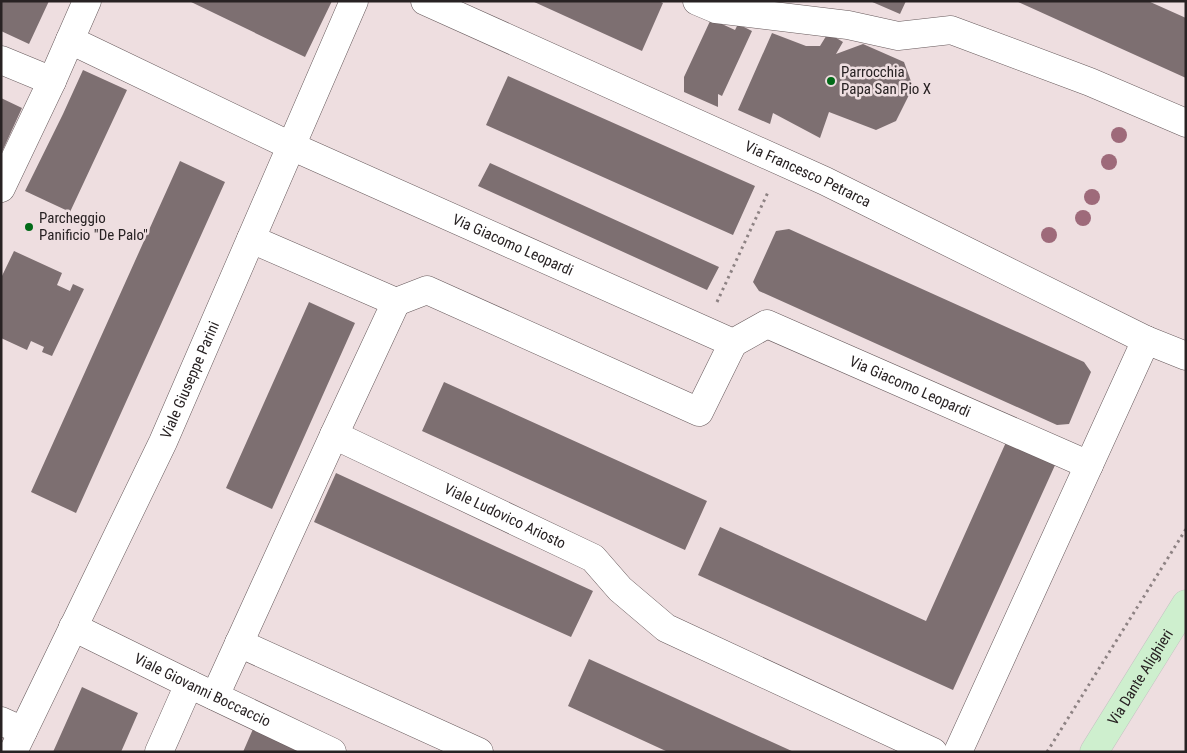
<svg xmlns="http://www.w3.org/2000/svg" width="1187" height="753" font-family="'Roboto Condensed',sans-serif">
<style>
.building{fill:#7d6f71}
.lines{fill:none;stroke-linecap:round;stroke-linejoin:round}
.minor-casing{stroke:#66595b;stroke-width:29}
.major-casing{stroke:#c3c1c1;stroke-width:29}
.path{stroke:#8d8283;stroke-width:3;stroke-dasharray:2.5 4;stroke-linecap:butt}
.minor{stroke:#fff;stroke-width:28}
.major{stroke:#ceefce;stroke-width:28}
.tree{fill:#9e6a7a}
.poi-dot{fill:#016a18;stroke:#eedee0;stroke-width:2}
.labels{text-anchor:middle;stroke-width:5;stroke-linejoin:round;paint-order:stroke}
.poi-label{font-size:15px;fill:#282223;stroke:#eedee0;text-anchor:start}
.street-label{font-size:15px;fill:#282223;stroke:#eedee0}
</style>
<rect width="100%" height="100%" fill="#eedee0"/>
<path class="building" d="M 1,1 L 49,1 L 29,44 L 1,31 Z
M 189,1 L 332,1 L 305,57 Z
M 532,1 L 659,1 L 663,3 L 642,51 Z
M 870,1 L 906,1 L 900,14 Z
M 1016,1 L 1148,1 L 1186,18 L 1186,78 Z
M 711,19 L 735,30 L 738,24 L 752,31 L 722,96 L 718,94 L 718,107 L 684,92 L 684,77 Z
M 772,33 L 806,46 L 820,46 L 828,33 L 843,42 L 836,54 L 863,44 L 904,62 L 913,87 L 896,121 L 876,130 L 829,112 L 820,138 L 773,113 L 770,124 L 738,110 Z
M 83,70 L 127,90 L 70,212 L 25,191 L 63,114 Z
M 508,76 L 755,186 L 733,235 L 486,125 Z
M 1,98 L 22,108 L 1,154 Z
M 180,161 L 225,182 L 76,513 L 31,492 Z
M 490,163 L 719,267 L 707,290 L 478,186 Z
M 789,229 L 1084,362 L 1091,372 L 1069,424 L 1057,425 L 759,291 L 753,282 L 776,231 Z
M 14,251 L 62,273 L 57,285 L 70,291 L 73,284 L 84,289 L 52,356 L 42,352 L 44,347 L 31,341 L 27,350 L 1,338 L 1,278 Z
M 309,302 L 355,323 L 272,509 L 226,488 Z
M 444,382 L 707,501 L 685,550 L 422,431 Z
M 1007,440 L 1056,463 L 953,690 L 698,575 L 720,527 L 926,621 Z
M 336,473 L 593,591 L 571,637 L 314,522 Z
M 589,659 L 794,752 L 668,752 L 568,706 Z
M 82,687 L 138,713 L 121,752 L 53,752 Z
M 253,729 L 299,749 L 298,752 L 243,752 Z"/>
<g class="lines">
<defs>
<g id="minor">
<path id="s1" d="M 425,1 L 825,181 L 1146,340 L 1186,356"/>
<path d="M 697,1 L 716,9 L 848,25 L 898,36 L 951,30 L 1090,82 L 1186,123"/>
<path id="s2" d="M 70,40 L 291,146 L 733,343 L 767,324 L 1089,465"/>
<path d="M 1,60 L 52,81"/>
<path d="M 1,188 L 52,81 L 87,1"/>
<path id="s3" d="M 251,239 L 396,302 L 334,435 L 593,558 L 620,589 L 666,628 L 933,752"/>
<path d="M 396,302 L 427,290 L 699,412 L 733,343"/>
<path id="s4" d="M 73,627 L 189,684 L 332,752"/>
<path d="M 239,643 L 479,752"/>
<path d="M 215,696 L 334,435"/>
<path d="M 1,721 L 23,731"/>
<path id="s5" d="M 13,752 L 163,442 L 354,1"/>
<path d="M 159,752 L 189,684"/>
<path d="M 958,752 L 1146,340"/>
</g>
<g id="major">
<path id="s6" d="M 1094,752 L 1186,604"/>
</g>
</defs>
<use href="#minor" class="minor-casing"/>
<use href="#major" class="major-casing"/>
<path class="path" d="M 717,302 L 769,190
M 1047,752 L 1186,529"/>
<use href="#minor" class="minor"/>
<use href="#major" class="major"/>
</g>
<g class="tree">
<circle cx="1119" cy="135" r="8"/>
<circle cx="1109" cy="162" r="8"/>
<circle cx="1092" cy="197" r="8"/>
<circle cx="1083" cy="218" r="8"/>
<circle cx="1049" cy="235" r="8"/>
</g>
<g class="poi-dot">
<circle cx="831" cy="81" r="5"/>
<circle cx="29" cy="227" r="5"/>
</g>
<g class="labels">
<g class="poi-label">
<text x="841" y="77">Parrocchia<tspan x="841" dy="17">Papa San Pio X</tspan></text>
<text x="39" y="223">Parcheggio<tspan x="39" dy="17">Panificio "De Palo"</tspan></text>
</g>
<g class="street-label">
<text dy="5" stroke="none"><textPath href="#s1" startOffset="420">Via Francesco Petrarca</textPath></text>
<text dy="5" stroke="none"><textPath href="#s2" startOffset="488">Via Giacomo Leopardi</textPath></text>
<text dy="5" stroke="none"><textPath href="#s5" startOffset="412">Viale Giuseppe Parini</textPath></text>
<text dy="5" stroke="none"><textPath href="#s2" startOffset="924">Via Giacomo Leopardi</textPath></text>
<text dy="5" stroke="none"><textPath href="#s3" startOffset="494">Viale Ludovico Ariosto</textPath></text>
<text dy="5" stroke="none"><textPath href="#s6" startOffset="88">Via Dante Alighieri</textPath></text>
<text dy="5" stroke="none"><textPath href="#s4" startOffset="144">Viale Giovanni Boccaccio</textPath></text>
</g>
</g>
<rect width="1187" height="753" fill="none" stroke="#282223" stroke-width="5"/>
</svg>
